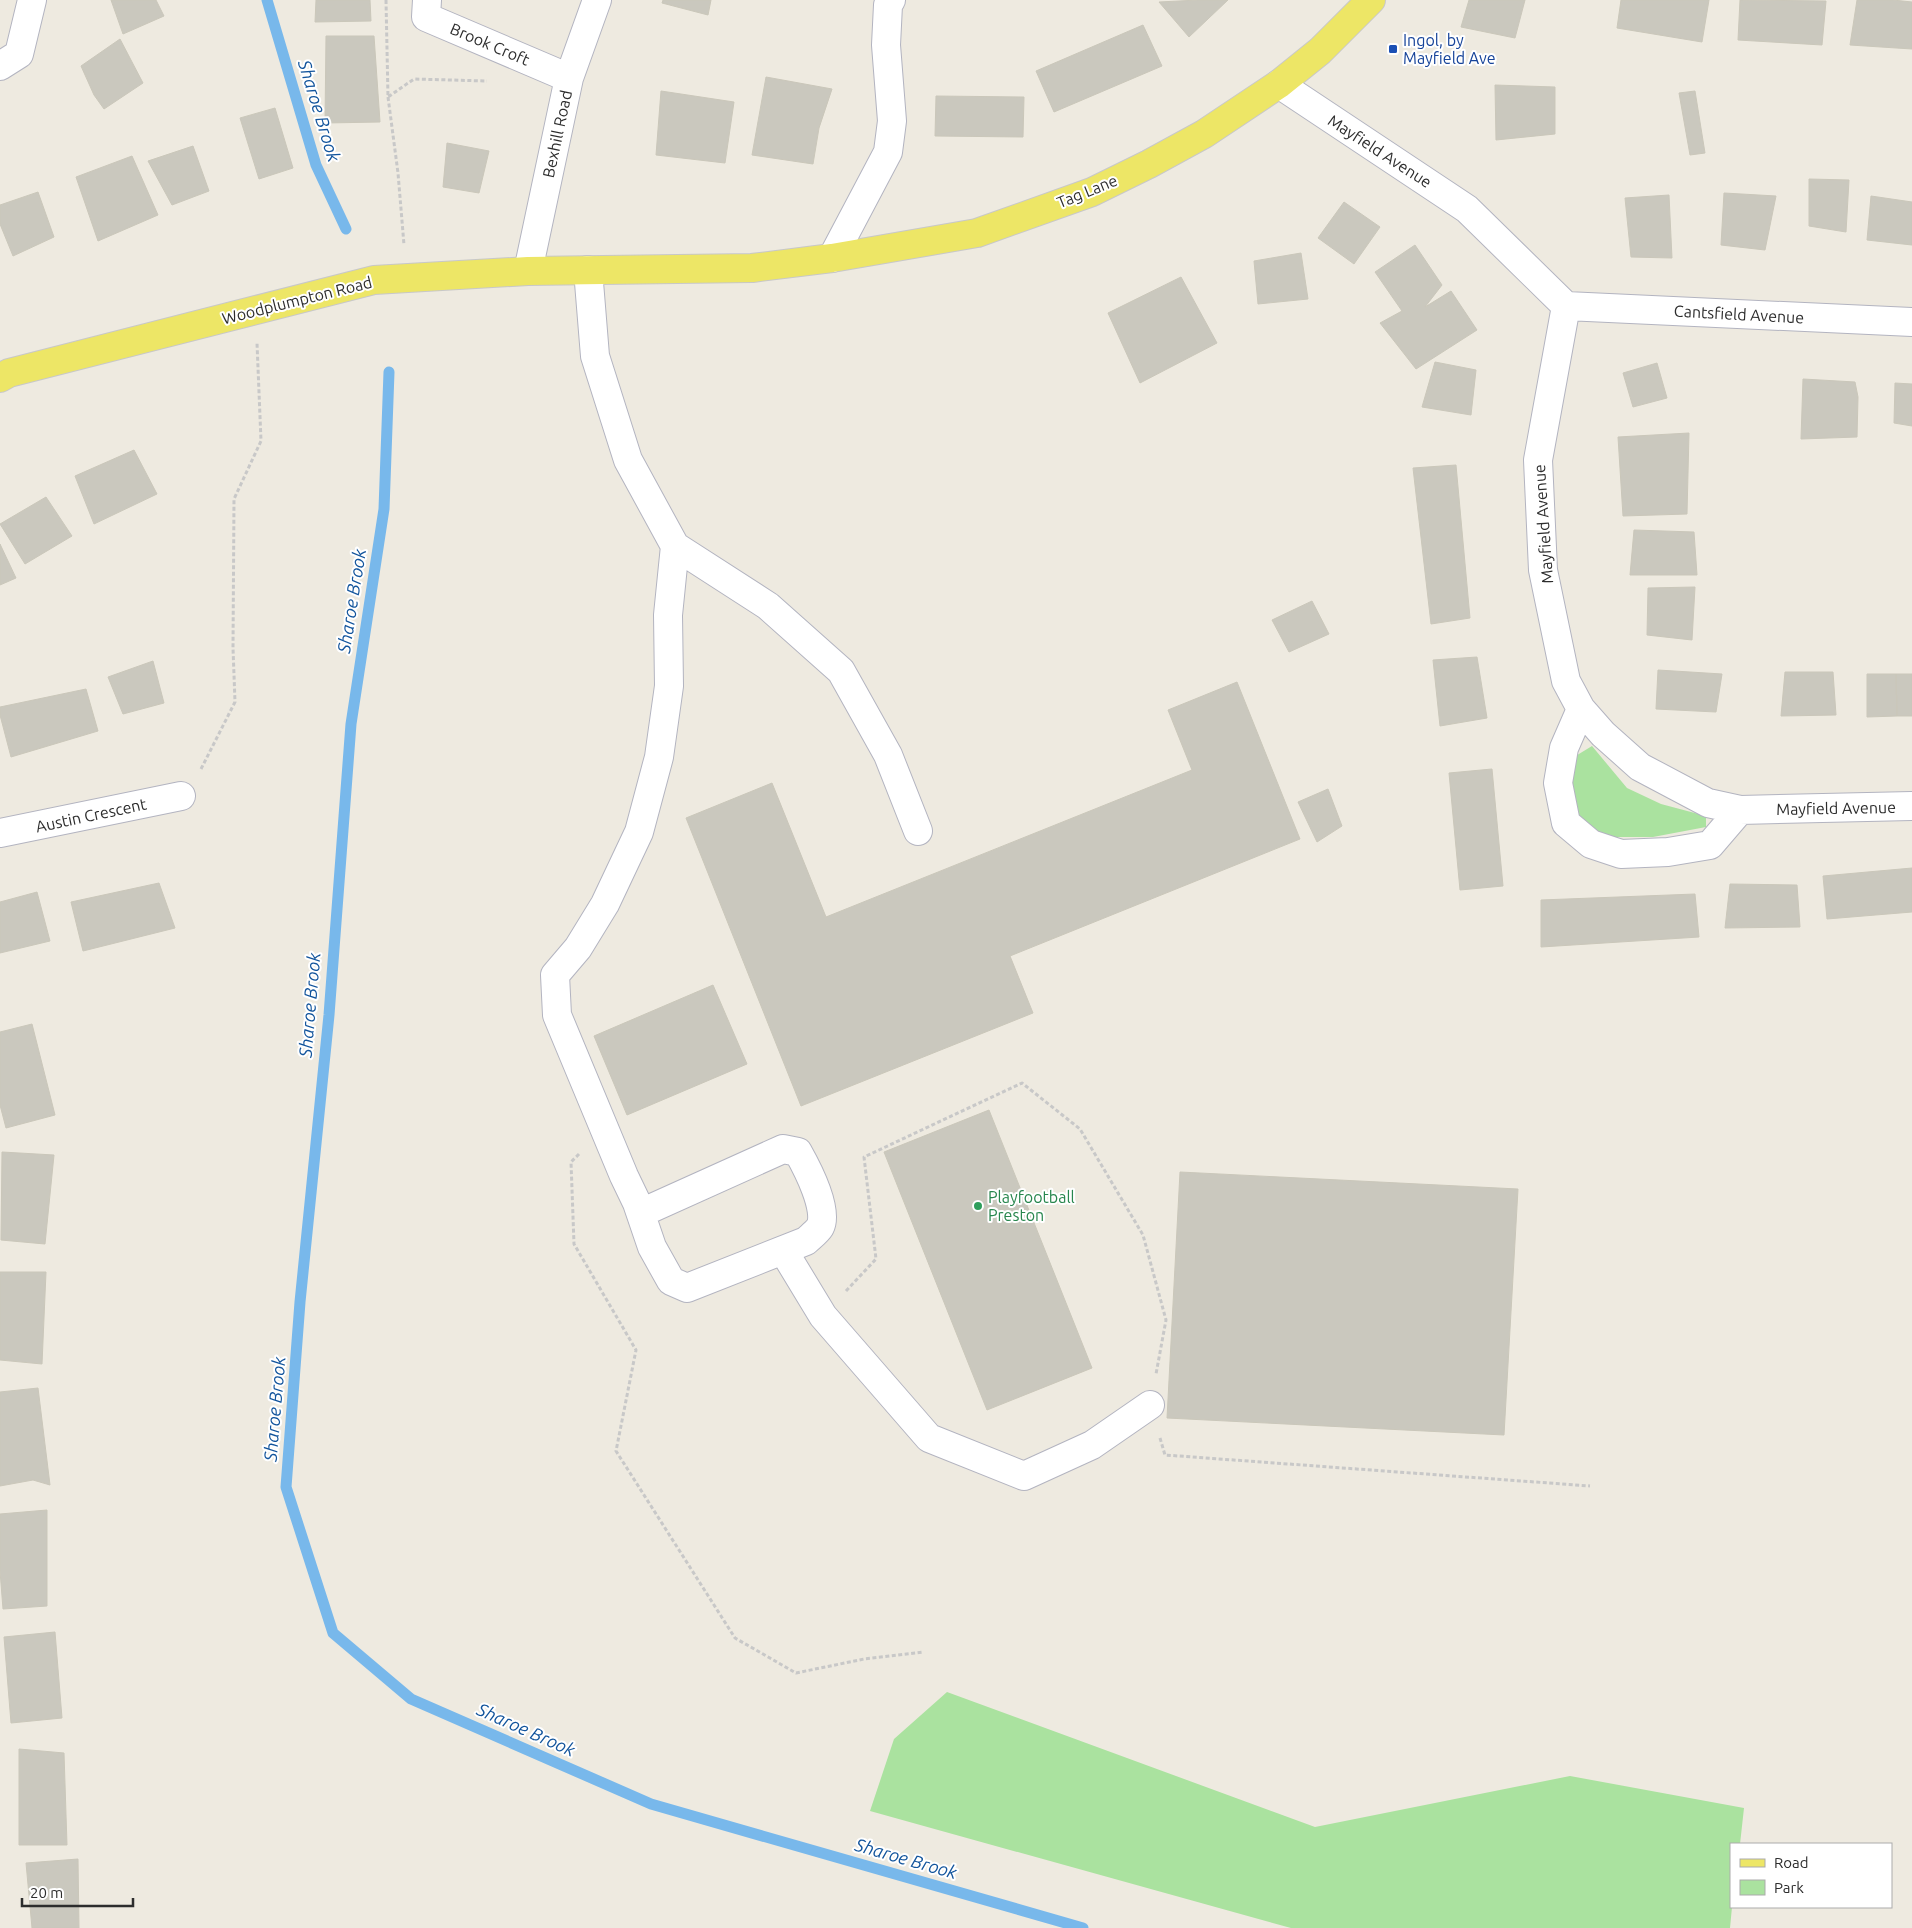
<svg xmlns="http://www.w3.org/2000/svg" width="1912" height="1928" font-family="Ubuntu,sans-serif">
<style>
.green{fill:#aae29f}
.lines{fill:none;stroke-linecap:round;stroke-linejoin:round}
.stream{stroke:#78b8eb;stroke-width:11}
.building{fill:#cac8be;stroke:#cac7ba}
.minor-casing{stroke:#b3b4c0;stroke-width:30}
.major-casing{stroke:#c8c8c8;stroke-width:30}
.path{stroke:#c8c8c8;stroke-width:3;stroke-dasharray:4 2.5;stroke-linecap:butt}
.minor{stroke:#fff;stroke-width:28}
.major{stroke:#ede666;stroke-width:28}
.transit-dot{fill:#1a4fb4;stroke:#fff;stroke-width:2}
.leisure-dot{fill:#2e9e5b;stroke:#fff;stroke-width:2}
.labels{text-anchor:middle;stroke-width:4;stroke-linejoin:round;paint-order:stroke}
.transit-label{font-size:16px;fill:#164399;stroke:#fff;text-anchor:start}
.street-label{font-size:16px;fill:#2d2d2d;stroke:#fff}
.leisure-label{font-size:16px;fill:#27864d;stroke:#fff;text-anchor:start}
.water-label{font-size:18px;font-style:italic;fill:#12549c;stroke:#fff}
</style>
<rect width="100%" height="100%" fill="#eeeae0"/>
<path class="green" d="M 1592,746 L 1627,788 L 1661,804 L 1706,816 L 1706,827 L 1653,837 L 1601,837 L 1577,815 L 1569,777 L 1574,757 Z
M 947,1692 L 1315,1827 L 1570,1776 L 1744,1808 L 1740,1844 L 1731,1844 L 1731,1907 L 1732,1907 L 1730,1928 L 1291,1928 L 870,1811 L 894,1739 Z"/>
<g class="lines">
<path class="stream" d="M 267,0 L 316,165 L 346,229
M 389,372 L 384,509 L 351,724 L 329,1015 L 300,1302 L 286,1487 L 333,1633 L 411,1699 L 651,1804 L 1083,1928"/>
</g>
<path class="building" d="M 111,0 L 156,0 L 164,16 L 123,34 Z
M 316,0 L 370,0 L 371,21 L 315,22 Z
M 663,0 L 711,0 L 708,15 L 662,3 Z
M 1198,0 L 1228,0 L 1189,37 L 1159,2 Z
M 1469,0 L 1525,0 L 1515,38 L 1461,27 Z
M 1621,0 L 1709,0 L 1702,42 L 1617,28 Z
M 1740,0 L 1826,1 L 1822,45 L 1738,40 Z
M 1857,0 L 1893,0 L 1912,2 L 1912,49 L 1850,45 Z
M 1143,25 L 1162,66 L 1054,112 L 1036,71 Z
M 326,36 L 374,36 L 380,122 L 325,123 Z
M 120,39 L 143,83 L 104,109 L 94,95 L 81,66 Z
M 766,77 L 832,89 L 819,128 L 813,164 L 752,155 Z
M 1495,85 L 1555,87 L 1555,134 L 1496,140 Z
M 661,91 L 734,102 L 725,163 L 656,155 Z
M 1695,91 L 1705,153 L 1690,155 L 1679,93 Z
M 936,96 L 1024,97 L 1023,137 L 935,136 Z
M 275,108 L 293,168 L 259,179 L 240,118 Z
M 447,143 L 489,151 L 479,193 L 443,187 Z
M 193,146 L 209,191 L 172,205 L 148,161 Z
M 132,156 L 158,215 L 98,241 L 76,177 Z
M 1809,179 L 1849,180 L 1846,232 L 1809,226 Z
M 38,192 L 54,237 L 13,256 L 0,224 L 0,205 Z
M 1724,193 L 1776,196 L 1765,250 L 1721,245 Z
M 1669,195 L 1672,258 L 1631,257 L 1625,198 Z
M 1871,196 L 1912,202 L 1912,245 L 1867,240 Z
M 1344,202 L 1380,227 L 1354,264 L 1318,238 Z
M 1415,245 L 1442,285 L 1425,307 L 1451,291 L 1477,330 L 1416,369 L 1380,323 L 1402,311 L 1375,272 Z
M 1301,253 L 1308,299 L 1258,304 L 1254,261 Z
M 1181,277 L 1217,343 L 1140,383 L 1108,313 Z
M 1435,362 L 1476,370 L 1471,415 L 1422,407 Z
M 1657,363 L 1667,398 L 1633,407 L 1623,373 Z
M 1803,379 L 1855,382 L 1858,397 L 1857,437 L 1801,439 Z
M 1895,383 L 1912,384 L 1912,426 L 1894,423 Z
M 1689,433 L 1687,514 L 1623,516 L 1618,437 Z
M 134,450 L 157,494 L 94,524 L 75,476 Z
M 1456,465 L 1470,618 L 1431,624 L 1413,468 Z
M 46,497 L 72,536 L 25,564 L 0,524 Z
M 1634,530 L 1694,532 L 1697,575 L 1630,575 Z
M 0,544 L 16,578 L 0,585 Z
M 1695,587 L 1692,640 L 1647,635 L 1648,588 Z
M 1312,601 L 1329,634 L 1289,652 L 1272,620 Z
M 1477,657 L 1487,718 L 1440,726 L 1433,660 Z
M 153,661 L 164,703 L 123,714 L 108,677 Z
M 1658,670 L 1722,674 L 1716,712 L 1656,709 Z
M 1785,672 L 1833,672 L 1836,715 L 1781,716 Z
M 1867,674 L 1896,674 L 1897,716 L 1867,717 Z
M 1896,674 L 1912,674 L 1912,716 L 1897,716 Z
M 1237,682 L 1300,839 L 1010,956 L 1033,1013 L 801,1106 L 686,818 L 772,783 L 826,917 L 1192,770 L 1168,710 Z
M 86,689 L 98,731 L 11,757 L 0,715 L 0,707 Z
M 1492,769 L 1503,886 L 1460,890 L 1449,773 Z
M 1328,789 L 1342,826 L 1317,842 L 1298,802 Z
M 1912,868 L 1912,912 L 1827,919 L 1823,876 Z
M 159,883 L 175,928 L 83,951 L 71,902 Z
M 1730,884 L 1797,885 L 1800,927 L 1725,928 Z
M 37,892 L 50,941 L 0,953 L 0,902 Z
M 1695,894 L 1699,937 L 1541,947 L 1541,900 Z
M 713,985 L 747,1064 L 627,1115 L 594,1036 Z
M 32,1024 L 55,1115 L 6,1128 L 0,1105 L 0,1032 Z
M 989,1110 L 1092,1368 L 987,1410 L 884,1152 Z
M 2,1152 L 54,1155 L 45,1244 L 1,1240 Z
M 1180,1172 L 1518,1189 L 1504,1435 L 1167,1418 Z
M 0,1272 L 46,1272 L 42,1364 L 0,1360 Z
M 38,1388 L 50,1485 L 33,1480 L 0,1486 L 0,1392 Z
M 47,1510 L 47,1606 L 3,1609 L 0,1571 L 0,1514 Z
M 55,1632 L 62,1718 L 11,1723 L 4,1637 Z
M 19,1749 L 64,1753 L 67,1845 L 19,1845 Z
M 78,1859 L 79,1928 L 32,1928 L 26,1863 Z"/>
<g class="lines">
<defs>
<path id="minor" d="M 427,0 L 426,17 L 569,78
M 0,66 L 19,54 L 32,0
M 1279,84 L 1467,209 L 1566,306 L 1538,460 L 1543,570 L 1566,681 L 1581,709 L 1603,734 L 1640,767 L 1708,803 L 1740,810 L 1912,806
M 832,258 L 888,152 L 892,121 L 886,45 L 888,5 L 891,0
M 588,270 L 595,356 L 628,460 L 675,546 L 768,606 L 841,671 L 888,755 L 918,831
M 528,271 L 569,78 L 597,0
M 1566,306 L 1912,322
M 1581,709 L 1564,748 L 1558,783 L 1566,823 L 1591,844 L 1621,854 L 1668,852 L 1710,845 L 1740,810
M 0,833 L 181,796
M 641,1213 L 783,1149 L 798,1152 C 807,1168 829,1210 820,1227 C 817,1232 810,1237 806,1241 L 687,1288 L 671,1281 L 652,1247 L 637,1203 L 624,1176 L 557,1015 L 555,975 L 578,948 L 605,904 L 639,832 L 659,757 L 669,686 L 668,615 L 675,546
M 783,1250 L 823,1316 L 929,1438 L 1024,1476 L 1092,1445 L 1150,1405"/>
<path id="major" d="M 0,378 L 9,373 L 374,280 L 528,271 L 752,268 L 832,258 L 977,233 L 1092,192 L 1149,164 L 1204,134 L 1279,84 L 1320,51 L 1371,0"/>
</defs>
<use href="#minor" class="minor-casing"/>
<use href="#major" class="major-casing"/>
<path class="path" d="M 386,0 L 388,97 L 414,79 L 487,81
M 388,97 L 398,173 L 404,245
M 201,769 L 235,702 L 233,648 L 234,499 L 261,441 L 257,343
M 579,1154 L 571,1162 L 574,1244 L 636,1350 L 616,1451 L 735,1638 L 796,1673 L 864,1659 L 923,1652
M 846,1291 L 876,1259 L 864,1157 L 1022,1083 L 1080,1129 L 1143,1235 L 1166,1320 L 1156,1374
M 1160,1438 L 1165,1455 L 1590,1486"/>
<use href="#minor" class="minor"/>
<use href="#major" class="major"/>
</g>
<rect class="transit-dot" x="1388" y="44" width="10" height="10" rx="2.5"/>
<circle class="leisure-dot" cx="978" cy="1206" r="5"/>
<g class="labels">
<g class="transit-label">
<text x="1403" y="46">Ingol, by<tspan x="1403" dy="18">Mayfield Ave</tspan></text>
</g>
<g class="street-label">
<text transform="translate(490 44) rotate(23)" y="6">Brook Croft</text>
<text transform="translate(557 134) rotate(-78)" y="6">Bexhill Road</text>
<text transform="translate(1380 151) rotate(33)" y="6">Mayfield Avenue</text>
<text transform="translate(1087 191) rotate(-22)" y="6">Tag Lane</text>
<text transform="translate(297 300) rotate(-14)" y="6">Woodplumpton Road</text>
<text transform="translate(1739 314) rotate(3)" y="6">Cantsfield Avenue</text>
<text transform="translate(1543 524) rotate(-94)" y="6">Mayfield Avenue</text>
<text transform="translate(1836 808) rotate(-1)" y="6">Mayfield Avenue</text>
<text transform="translate(91 815) rotate(-12)" y="6">Austin Crescent</text>
</g>
<g class="leisure-label">
<text x="988" y="1203">Playfootball<tspan x="988" dy="18">Preston</tspan></text>
</g>
<g class="water-label">
<text transform="translate(319 111) rotate(73)" y="6">Sharoe Brook</text>
<text transform="translate(352 601) rotate(-81)" y="6">Sharoe Brook</text>
<text transform="translate(310 1005) rotate(-85)" y="6">Sharoe Brook</text>
<text transform="translate(275 1409) rotate(-85)" y="6">Sharoe Brook</text>
<text transform="translate(526 1730) rotate(24)" y="6">Sharoe Brook</text>
<text transform="translate(906 1859) rotate(16)" y="6">Sharoe Brook</text>
</g>
</g>
<rect x="1730" y="1843" width="162" height="65" fill="#ffffff" stroke="#ababab"/>
<rect x="1740" y="1859" width="25" height="8" fill="#ede666" stroke="#ababab"/>
<text x="1774" y="1868" font-size="15" fill="#2d2d2d">Road</text>
<rect x="1740" y="1880" width="25" height="15" fill="#aae29f" stroke="#ababab"/>
<text x="1774" y="1893" font-size="15" fill="#2d2d2d">Park</text>
<path d="M22 1898v8h111v-8" fill="none" stroke="#2d2d2d" stroke-width="2.5"/>
<text x="30" y="1898" font-size="15" fill="#2d2d2d" stroke="#ffffff" stroke-width="4" paint-order="stroke">20 m</text>
</svg>
